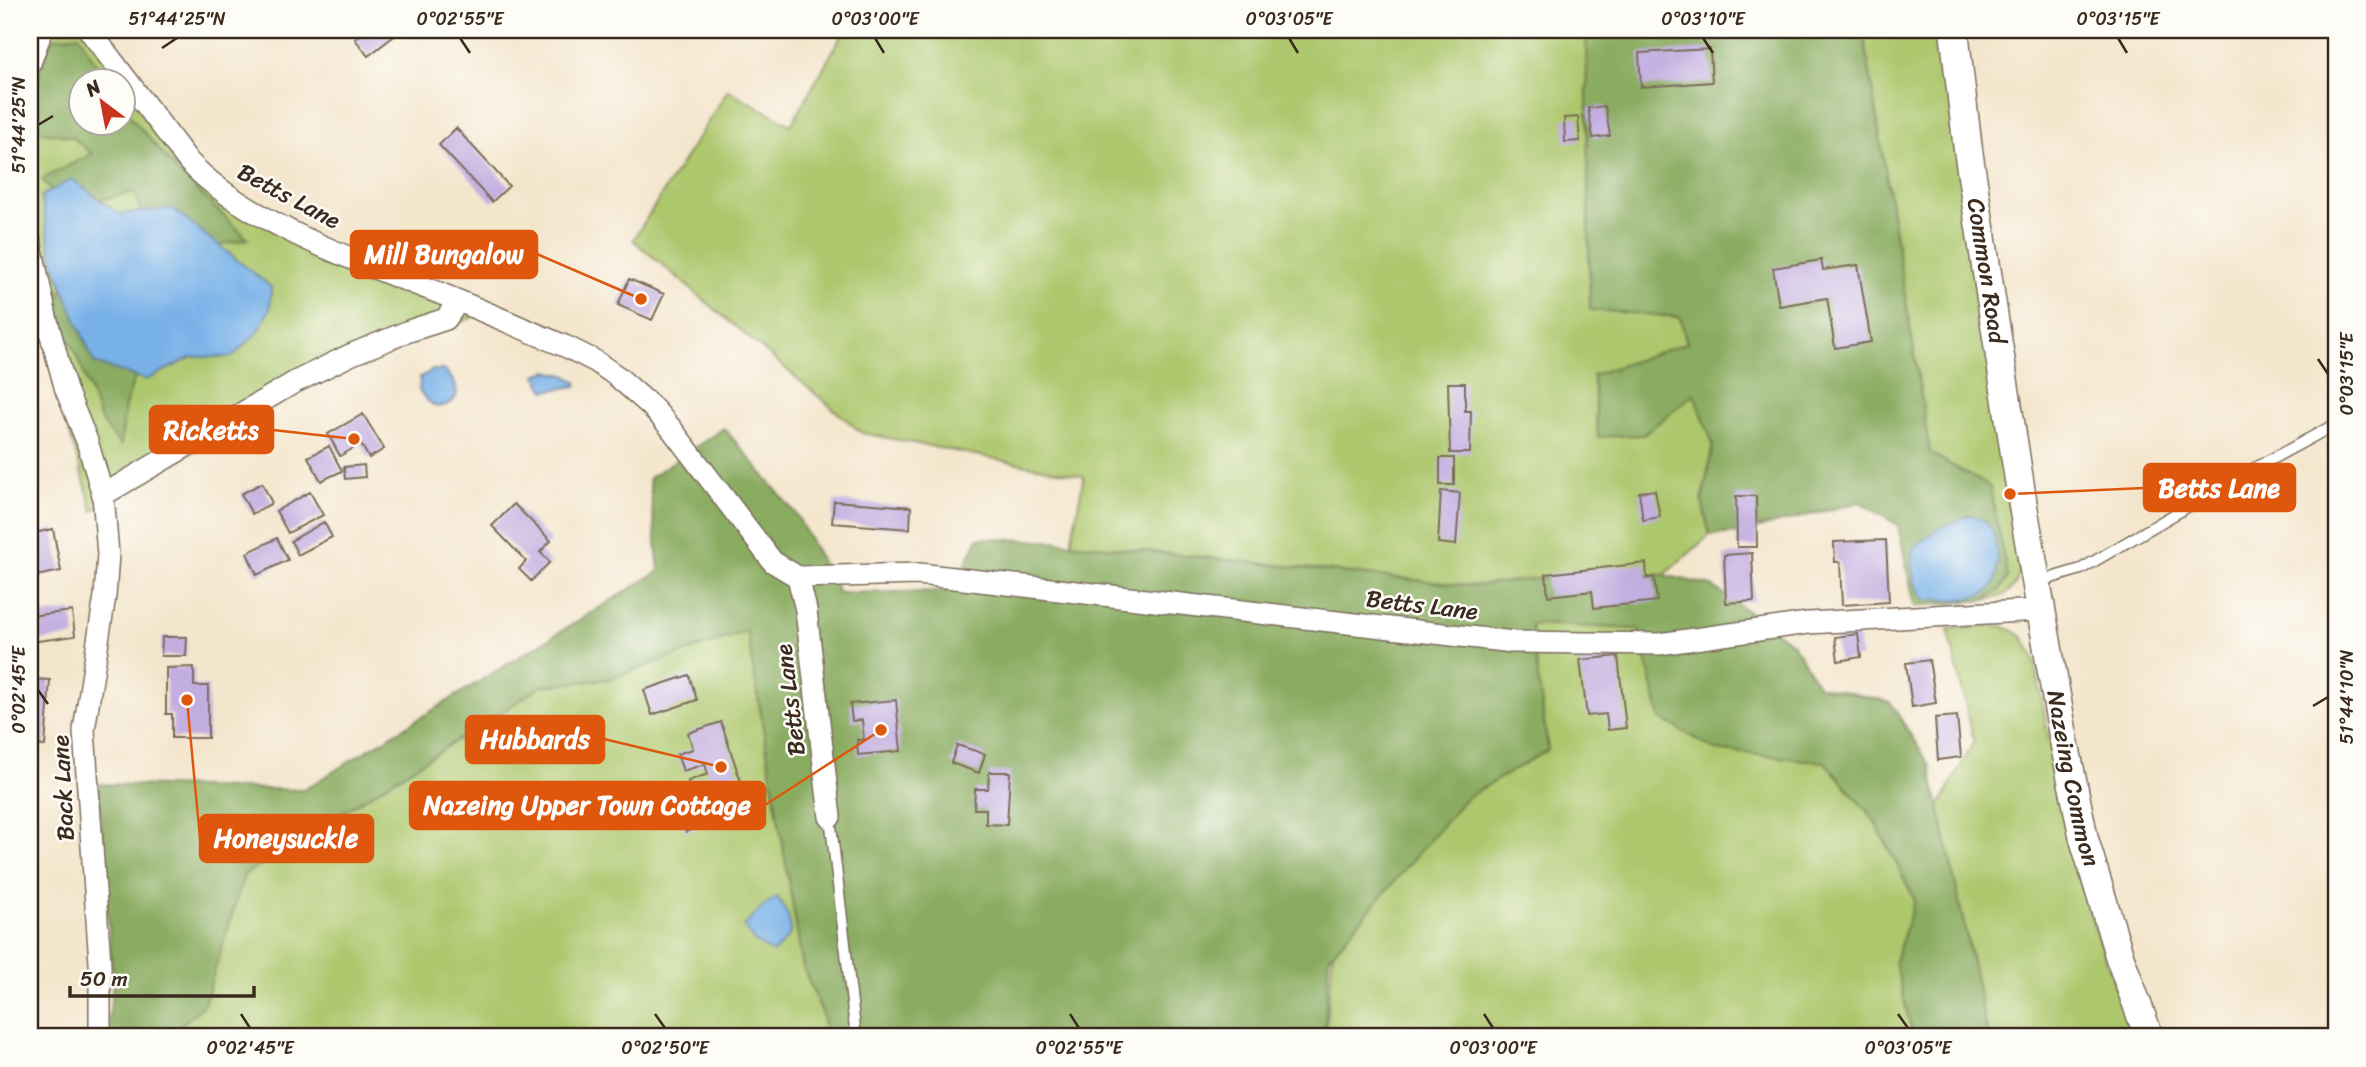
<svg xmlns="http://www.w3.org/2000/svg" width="2366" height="1067" font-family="Sriracha,sans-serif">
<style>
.green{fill:#adc76d;stroke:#747846;stroke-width:2;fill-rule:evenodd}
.forest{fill:#8aac60;stroke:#626b3f;stroke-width:2}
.water{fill:#78b1e8;stroke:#5a6e83;stroke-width:2}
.building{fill:#c2aee0}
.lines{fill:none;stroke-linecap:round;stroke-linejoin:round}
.service-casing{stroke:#7c6c5b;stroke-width:13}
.minor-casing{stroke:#7c6c5b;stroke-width:24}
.tertiary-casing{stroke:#7c6c5b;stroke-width:31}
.service{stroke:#fff;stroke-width:10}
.minor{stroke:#fff;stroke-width:21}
.tertiary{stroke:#fff;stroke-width:28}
.ticks{fill:none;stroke:#3b2a1e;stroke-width:2.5}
.labels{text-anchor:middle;stroke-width:5;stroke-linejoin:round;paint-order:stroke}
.street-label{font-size:24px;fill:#3b2a1e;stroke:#fdfcf7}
.leader{fill:none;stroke:#df570d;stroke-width:2.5}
.callout-dot{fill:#df570d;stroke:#fdfcf7;stroke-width:2.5}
.callout{fill:#df570d;stroke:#df570d;stroke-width:2.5}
.callout-label{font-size:26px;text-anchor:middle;font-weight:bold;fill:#fff}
.neatline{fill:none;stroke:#3b2a1e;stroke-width:2.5}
.ticks-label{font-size:18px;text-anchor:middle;fill:#3b2a1e}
</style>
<rect width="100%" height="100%" fill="#fdfcf7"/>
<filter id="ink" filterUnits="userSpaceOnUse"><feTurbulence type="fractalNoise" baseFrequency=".0143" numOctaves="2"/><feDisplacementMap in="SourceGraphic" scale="14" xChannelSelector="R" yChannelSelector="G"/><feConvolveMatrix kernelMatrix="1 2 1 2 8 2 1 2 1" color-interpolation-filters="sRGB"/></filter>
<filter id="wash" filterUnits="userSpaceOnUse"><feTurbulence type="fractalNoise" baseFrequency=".00686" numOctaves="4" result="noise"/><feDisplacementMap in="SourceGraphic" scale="28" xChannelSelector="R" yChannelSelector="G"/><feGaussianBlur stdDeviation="1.57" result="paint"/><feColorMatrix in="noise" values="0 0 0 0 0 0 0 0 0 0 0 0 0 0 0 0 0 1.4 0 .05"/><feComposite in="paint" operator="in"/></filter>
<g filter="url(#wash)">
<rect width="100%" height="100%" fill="#f4e6cd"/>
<path class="green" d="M 30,30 L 97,30 L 203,176 L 255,212 L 482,314 L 380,354 L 281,400 L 93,511 L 54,381 L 30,262 ZM 80,80 L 122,80 L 122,122 L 80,122 Z
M 845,30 L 1586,30 L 1590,309 L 1680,317 L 1687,344 L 1593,375 L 1643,435 L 1694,393 L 1713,444 L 1702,501 L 1710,535 L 1664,575 L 1579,574 L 1472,586 L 1071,543 L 1084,476 L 862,433 L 633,240 L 728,90 L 791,125 Z
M 1863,30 L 1941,30 L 2020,572 C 2015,592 2003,598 1984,600 L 2000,590 L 1990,487 L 1930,453 Z
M 1530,623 L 1639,629 L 1660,718 L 1716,750 L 1825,762 L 1873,818 L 1915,900 L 1895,961 L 1913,1037 L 1325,1037 L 1333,952 L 1466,797 L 1548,749 Z
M 2001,626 C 2022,632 2028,641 2035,661 L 2066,834 L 2090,914 L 2133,1037 L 1988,1037 L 1939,807 L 1974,741 L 1948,629 Z
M 747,631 L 803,967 L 822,1012 L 826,1037 L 167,1037 L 204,1005 L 244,875 L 542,686 L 608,679 Z"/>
<path class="forest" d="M 1586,30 L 1863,30 L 1930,453 L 1990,487 L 2008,577 L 2000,590 L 1984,600 L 1915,606 L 1898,525 L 1860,502 L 1739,533 L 1710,535 L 1702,502 L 1713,444 L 1694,394 L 1643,435 L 1598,437 L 1593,375 L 1687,343 L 1680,317 L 1590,310 Z
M 79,35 L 105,80 L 80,80 L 80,122 L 122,122 L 123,108 L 181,175 L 248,239 L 214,246 L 145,226 L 135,192 L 66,207 L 42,179 L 92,154 L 72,137 L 30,130 L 30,95 L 53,38 Z
M 65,283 L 139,366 L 125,406 L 121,446 L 101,421 L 76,353 L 53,311 Z
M 724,428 L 796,514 L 839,593 L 953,591 L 978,538 L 1050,541 L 1472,586 L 1579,574 L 1664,575 L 1712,586 L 1793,644 L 1819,686 L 1890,702 L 1930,766 L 1988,1037 L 1913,1037 L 1895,961 L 1915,900 L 1873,818 L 1825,762 L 1715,750 L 1660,718 L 1639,629 L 1531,624 L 1548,750 L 1466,798 L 1329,957 L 1324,1037 L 826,1037 L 822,1012 L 803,967 L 747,631 L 608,679 L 542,686 L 244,875 L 204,1005 L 167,1037 L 107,1037 L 113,982 L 98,784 L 303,790 L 659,571 L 649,478 Z"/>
<path class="water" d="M 72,179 L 119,214 L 172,208 L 271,287 L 270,309 L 257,333 L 232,357 L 192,357 L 146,380 L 94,363 L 53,263 L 41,196 Z
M 433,370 L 444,370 C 455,380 465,398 446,405 C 442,406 439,408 435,406 C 429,404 423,395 419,391 L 420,377 Z
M 547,371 L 565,375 L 577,382 L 576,386 L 545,391 L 536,375 Z
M 1970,515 C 1979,518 1988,520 1992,530 C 1997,542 2001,579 1991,589 C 1976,603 1944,599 1926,600 C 1912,588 1911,565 1913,548 L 1938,529 Z
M 777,897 C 784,907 794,923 789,935 C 786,941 777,948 773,953 L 754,941 L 744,926 L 763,906 Z"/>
<g id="blocks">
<path class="building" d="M 355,30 L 402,30 L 368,56 L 355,39 L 360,35 Z
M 1710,49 L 1712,82 L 1641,87 L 1639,53 Z
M 1605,106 L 1610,136 L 1593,138 L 1588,108 Z
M 1578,117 L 1580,141 L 1565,142 L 1564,118 Z
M 456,128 L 509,186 L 492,202 L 439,145 Z
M 1821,260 L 1823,270 L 1858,265 L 1871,342 L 1835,348 L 1827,298 L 1779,306 L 1773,268 Z
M 629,279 L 664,294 L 652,320 L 618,305 Z
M 1448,383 L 1465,383 L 1465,411 L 1471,411 L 1470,453 L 1450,453 Z
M 363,414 L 384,449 L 369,458 L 361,444 L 340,456 L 328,434 Z
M 329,446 L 342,471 L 321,481 L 308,457 Z
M 1440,458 L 1454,458 L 1454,485 L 1440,485 Z
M 364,465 L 365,477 L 345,479 L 344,467 Z
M 262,483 L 272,503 L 252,514 L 241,494 Z
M 1655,490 L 1660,517 L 1643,520 L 1639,492 Z
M 1441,491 L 1460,493 L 1456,545 L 1438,543 Z
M 310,492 L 323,515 L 288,533 L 276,511 Z
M 1736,496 L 1756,496 L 1757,547 L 1737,547 Z
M 834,501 L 911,507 L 910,529 L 832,523 Z
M 514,504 L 551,541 L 540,552 L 550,562 L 531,581 L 519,569 L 526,561 L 492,526 Z
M 324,522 L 332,537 L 298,555 L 291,541 Z
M 53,529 L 61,571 L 31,577 L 30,534 Z
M 277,538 L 288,560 L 257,575 L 247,553 Z
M 1886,540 L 1889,602 L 1842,605 L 1840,562 L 1835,562 L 1834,542 Z
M 1752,553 L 1754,601 L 1726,603 L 1724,555 Z
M 1646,563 L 1647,578 L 1654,577 L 1657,601 L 1594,608 L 1592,591 L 1548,596 L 1546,574 Z
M 72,611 L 75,636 L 30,642 L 30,616 Z
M 1858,634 L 1861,657 L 1838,661 L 1835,637 Z
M 162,637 L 187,637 L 186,656 L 161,656 Z
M 1618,656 L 1626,728 L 1608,730 L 1606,714 L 1587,716 L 1580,660 Z
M 1929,660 L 1936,703 L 1912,707 L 1906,663 Z
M 194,667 L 194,686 L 208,686 L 208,738 L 172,738 L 172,714 L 166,714 L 166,668 Z
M 689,675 L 697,700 L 652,715 L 644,690 Z
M 30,679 L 50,680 L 45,746 L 33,745 L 33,739 L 30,739 Z
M 896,700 L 901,751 L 858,755 L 857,740 L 864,740 L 862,720 L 852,721 L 850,704 Z
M 1957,716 L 1961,757 L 1938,760 L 1935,718 Z
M 721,722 L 747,800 L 724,808 L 719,793 L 695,801 L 688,781 L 708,774 L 705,764 L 683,771 L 677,754 L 693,749 L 688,733 Z
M 957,745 L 985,754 L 979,773 L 951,763 Z
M 989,772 L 1010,772 L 1007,825 L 986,824 L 986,809 L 974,809 L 975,789 L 988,789 Z
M 706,807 L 711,821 L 686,832 L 680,818 Z
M 30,861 L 32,861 L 34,887 L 30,888 Z
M 30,899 L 32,899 L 34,925 L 30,925 Z"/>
</g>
</g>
<g filter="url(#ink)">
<use href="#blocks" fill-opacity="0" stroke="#7c6c5b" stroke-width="2"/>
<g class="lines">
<defs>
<path id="service" d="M 2038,582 L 2081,569 L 2235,479 L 2336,424
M 830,817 L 856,1037"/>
<path id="minor" d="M 89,30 L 189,162 C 245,221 353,260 429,289 C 475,307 521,328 567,347 L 595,361 L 618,377 L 652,407 L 670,427 L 773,562 L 798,577 L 919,574 L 1513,642 L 1659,644 L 1808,623 L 2040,610
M 30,63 L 42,30
M 30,241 L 46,317 L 66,390 L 87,441 L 103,495 L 108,554 L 105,596 L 84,730 L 100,963 L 100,1037
M 103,495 L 295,382 L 350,355 L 409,331 L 446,319 L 458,301
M 798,577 L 806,610 L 830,817"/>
<g id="tertiary">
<path id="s1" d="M 1954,30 L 1968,150 L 2024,512 L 2064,741 L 2084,839 L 2120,958 L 2149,1037"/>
</g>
</defs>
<use href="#service" class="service-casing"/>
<use href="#minor" class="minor-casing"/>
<use href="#tertiary" class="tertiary-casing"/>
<use href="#service" class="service"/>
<use href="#minor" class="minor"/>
<use href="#tertiary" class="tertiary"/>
</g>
</g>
<path class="ticks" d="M 460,38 L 470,53M 875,38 L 884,53M 1289,38 L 1298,53M 1703,38 L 1713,53M 2118,38 L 2127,53M 162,48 L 177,38M 38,125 L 53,116M 2318,359 L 2328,374M 38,690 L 48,704M 2313,706 L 2328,697M 241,1014 L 250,1028M 655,1014 L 665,1028M 1070,1014 L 1079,1028M 1484,1014 L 1493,1028M 1898,1014 L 1908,1028"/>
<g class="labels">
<g class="street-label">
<text transform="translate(289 196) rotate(28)" y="8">Betts Lane</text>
<text dy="8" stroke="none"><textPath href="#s1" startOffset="243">Common Road</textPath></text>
<text transform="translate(1422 605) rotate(7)" y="8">Betts Lane</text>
<text transform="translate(790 700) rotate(-97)" y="8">Betts Lane</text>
<text dy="8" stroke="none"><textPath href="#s1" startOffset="758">Nazeing Common</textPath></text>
<text transform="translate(63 788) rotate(-93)" y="8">Back Lane</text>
</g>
</g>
<path class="leader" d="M641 299L537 254M354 439L273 430M2010 494L2144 488M721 767L604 739M881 730L765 805M187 700L200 838"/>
<g class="callout-dot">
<circle cx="641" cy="299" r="7"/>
<circle cx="354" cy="439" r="7"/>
<circle cx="2010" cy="494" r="7"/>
<circle cx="721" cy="767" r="7"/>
<circle cx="881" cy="730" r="7"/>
<circle cx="187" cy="700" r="7"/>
</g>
<g class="callout">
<rect x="351" y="231" width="186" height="47" rx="7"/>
<rect x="150" y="406" width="123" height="47" rx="7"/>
<rect x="2144" y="464" width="151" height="47" rx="7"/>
<rect x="466" y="716" width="138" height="47" rx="7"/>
<rect x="410" y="782" width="355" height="47" rx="7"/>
<rect x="200" y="815" width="173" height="47" rx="7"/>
</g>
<g class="callout-label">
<text x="444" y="263">Mill Bungalow</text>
<text x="211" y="439">Ricketts</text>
<text x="2219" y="497">Betts Lane</text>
<text x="535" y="748">Hubbards</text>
<text x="587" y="814">Nazeing Upper Town Cottage</text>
<text x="286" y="847">Honeysuckle</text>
</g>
<rect width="2366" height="1067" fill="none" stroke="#fdfcf7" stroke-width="77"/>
<g transform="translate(102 102) rotate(328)"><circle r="33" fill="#fdfcf7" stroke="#afa8a0" stroke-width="2"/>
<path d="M0-5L12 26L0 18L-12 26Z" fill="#c8321e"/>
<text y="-10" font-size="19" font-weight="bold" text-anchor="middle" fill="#3b2a1e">N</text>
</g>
<path d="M70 986v10h184v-10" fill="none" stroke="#3b2a1e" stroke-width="3.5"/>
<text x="80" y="986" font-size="21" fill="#3b2a1e" stroke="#fdfcf7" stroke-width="5" paint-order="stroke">50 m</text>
<rect x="38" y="38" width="2290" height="990" class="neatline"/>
<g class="ticks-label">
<text x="177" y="25">51°44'25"N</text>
<text x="460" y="25">0°02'55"E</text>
<text x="875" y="25">0°03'00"E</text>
<text x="1289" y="25">0°03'05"E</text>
<text x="1703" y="25">0°03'10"E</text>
<text x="2118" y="25">0°03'15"E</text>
<text transform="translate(19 125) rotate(-90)" y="6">51°44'25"N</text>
<text transform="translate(2347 374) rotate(-90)" y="6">0°03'15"E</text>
<text transform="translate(19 690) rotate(-90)" y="6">0°02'45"E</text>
<text transform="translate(2347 697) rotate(-90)" y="6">51°44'10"N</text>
<text x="250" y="1054">0°02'45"E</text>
<text x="665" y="1054">0°02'50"E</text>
<text x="1079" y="1054">0°02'55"E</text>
<text x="1493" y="1054">0°03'00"E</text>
<text x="1908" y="1054">0°03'05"E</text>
</g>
</svg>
